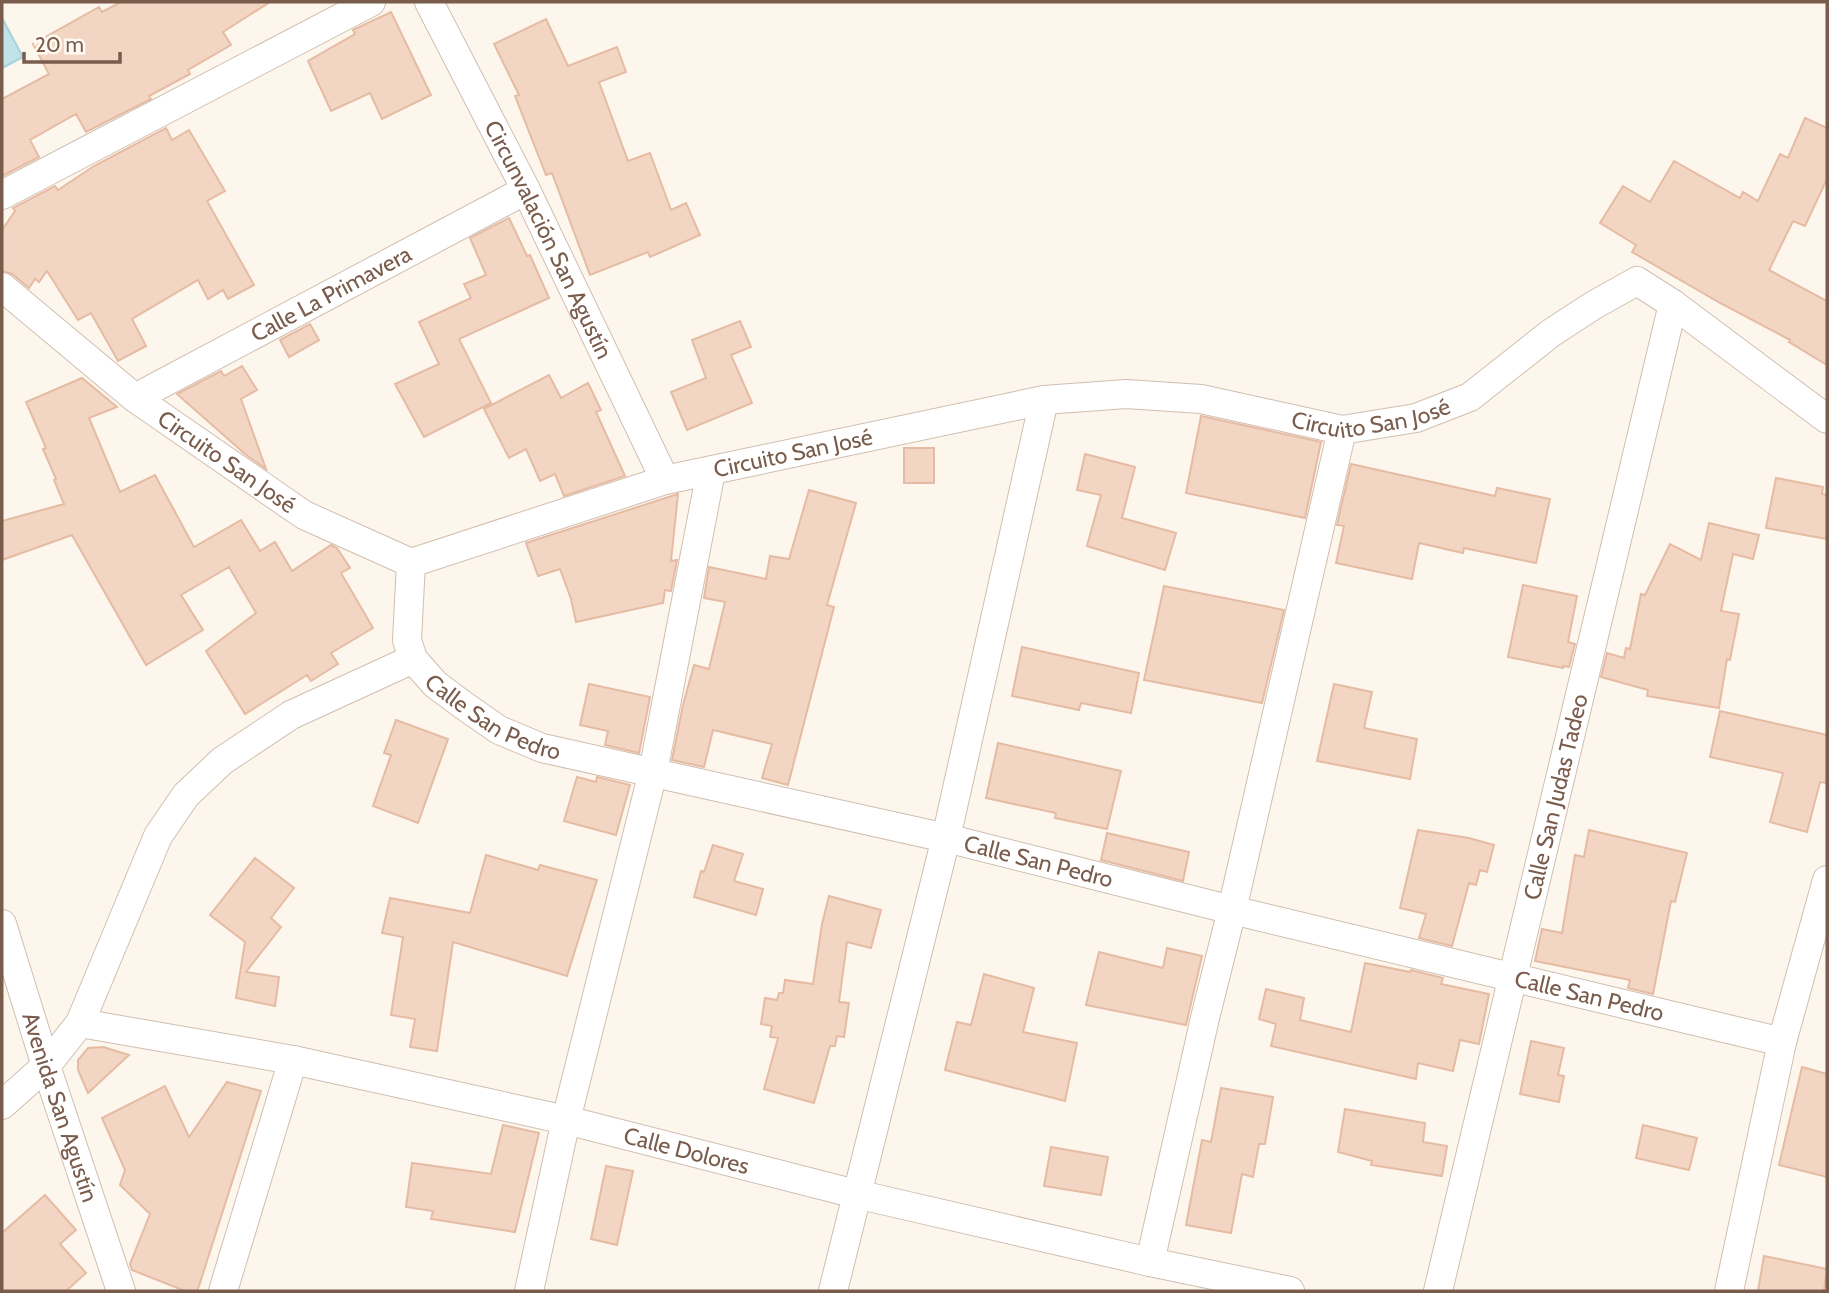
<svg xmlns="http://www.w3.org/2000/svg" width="1829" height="1293" font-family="Cabin,sans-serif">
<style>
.water{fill:#bfe3e8;stroke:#a5d3da;stroke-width:2}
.building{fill:#f3d5c3;stroke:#e6bba3;stroke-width:2}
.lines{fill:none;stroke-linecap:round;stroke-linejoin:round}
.minor-casing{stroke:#d1beb0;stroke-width:30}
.minor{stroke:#fff;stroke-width:28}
.labels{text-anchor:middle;stroke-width:5;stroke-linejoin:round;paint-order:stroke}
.street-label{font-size:23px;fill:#7a5c4d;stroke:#fffaf3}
</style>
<rect width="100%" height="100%" fill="#fdf6ec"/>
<path class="water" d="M 2,18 L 23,57 L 2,68 Z"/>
<path class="building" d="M 121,2 L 270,2 L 223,32 L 231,45 L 188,70 L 190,74 L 149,96 L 151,99 L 86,132 L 76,114 L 30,140 L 39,157 L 2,176 L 2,99 L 49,74 L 33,44 L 99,7 L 102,12 Z
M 391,12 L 431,95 L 382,119 L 370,93 L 331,111 L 308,61 L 355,34 L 353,30 Z
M 546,19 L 568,66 L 617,47 L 626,72 L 599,82 L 628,161 L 650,153 L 671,210 L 686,203 L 700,235 L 650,257 L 648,252 L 590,275 L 552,173 L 546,175 L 515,96 L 519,95 L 494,44 Z
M 1805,118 L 1827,128 L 1827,179 L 1805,226 L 1793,221 L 1769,270 L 1827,301 L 1827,365 L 1789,342 L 1790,340 L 1720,303 L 1632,252 L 1636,245 L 1600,223 L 1623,186 L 1650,202 L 1674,161 L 1740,198 L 1743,192 L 1758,201 L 1780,154 L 1788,158 Z
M 166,128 L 172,140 L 189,130 L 225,191 L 207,201 L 254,285 L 228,299 L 223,290 L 208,299 L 198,280 L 132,319 L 146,346 L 118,361 L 91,313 L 78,320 L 47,271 L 39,282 L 35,279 L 29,288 L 12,274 L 2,271 L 2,230 L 15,211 L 13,208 L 55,186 L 58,190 L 94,166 Z
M 509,218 L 527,256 L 530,255 L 549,298 L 459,339 L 491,403 L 424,437 L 395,384 L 439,364 L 419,322 L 471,298 L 464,284 L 486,275 L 470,238 Z
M 740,321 L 751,347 L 731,355 L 752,403 L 687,430 L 671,392 L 706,378 L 692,340 Z
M 310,324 L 319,340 L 289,357 L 280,340 Z
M 242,366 L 257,390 L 241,399 L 266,469 L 245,454 L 177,394 L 221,371 L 224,376 Z
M 549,375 L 561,398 L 588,383 L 601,410 L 596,412 L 625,476 L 564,496 L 555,474 L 540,481 L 526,449 L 509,458 L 484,409 Z
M 82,378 L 117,407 L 89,418 L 120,492 L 155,475 L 194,547 L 241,520 L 260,551 L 275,542 L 292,571 L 331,545 L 337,548 L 350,568 L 341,573 L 373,628 L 331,653 L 338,664 L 311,681 L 307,675 L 245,714 L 206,651 L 256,613 L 229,567 L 181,595 L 203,630 L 146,665 L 72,535 L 2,560 L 2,521 L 64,504 L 54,480 L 56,479 L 43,449 L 46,448 L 26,402 Z
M 1201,416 L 1321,442 L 1305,518 L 1186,493 Z
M 904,448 L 934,448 L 934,483 L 904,483 Z
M 1085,454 L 1135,467 L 1122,518 L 1176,533 L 1165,570 L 1087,546 L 1101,495 L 1077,490 Z
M 1351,464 L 1495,496 L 1497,488 L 1550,499 L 1536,563 L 1464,548 L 1463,553 L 1419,543 L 1412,579 L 1336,563 L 1344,526 L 1337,525 Z
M 1776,478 L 1823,487 L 1822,494 L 1827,495 L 1827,539 L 1766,528 Z
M 809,490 L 856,503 L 827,605 L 834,607 L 788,785 L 762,778 L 772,744 L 713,730 L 704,767 L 672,760 L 683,705 L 694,665 L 709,669 L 725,602 L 704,598 L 709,567 L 766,579 L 770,556 L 789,559 Z
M 678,494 L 671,561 L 677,560 L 671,591 L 665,590 L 663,603 L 576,622 L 571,599 L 560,569 L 538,576 L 526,543 Z
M 1709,523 L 1759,535 L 1753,559 L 1733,554 L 1721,611 L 1739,614 L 1730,660 L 1727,659 L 1719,708 L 1647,696 L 1648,690 L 1601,677 L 1607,653 L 1624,658 L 1626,648 L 1630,649 L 1641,594 L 1645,595 L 1670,544 L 1701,560 Z
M 1523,585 L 1577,596 L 1568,642 L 1575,644 L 1569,667 L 1563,666 L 1563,668 L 1508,657 Z
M 1164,586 L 1284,610 L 1262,703 L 1144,680 Z
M 1022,647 L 1139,673 L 1131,713 L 1081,703 L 1079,710 L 1012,696 Z
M 589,684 L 650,697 L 639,753 L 605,745 L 608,731 L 580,725 Z
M 1334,684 L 1372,692 L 1364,728 L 1417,739 L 1410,779 L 1317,761 Z
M 1720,711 L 1827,735 L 1827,783 L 1820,782 L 1807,832 L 1770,822 L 1783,773 L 1710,757 Z
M 396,720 L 448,739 L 418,823 L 373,806 L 391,755 L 384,753 Z
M 998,743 L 1121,771 L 1107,829 L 1055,818 L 1056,813 L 986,798 Z
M 577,777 L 596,782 L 597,777 L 630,785 L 616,835 L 564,821 Z
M 1418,830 L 1469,838 L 1494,845 L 1487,872 L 1480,870 L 1476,885 L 1469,883 L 1452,946 L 1419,938 L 1426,914 L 1400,908 Z
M 1589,830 L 1687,853 L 1675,902 L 1671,901 L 1653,994 L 1628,988 L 1630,980 L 1535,961 L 1542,929 L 1562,933 L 1575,855 L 1584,857 Z
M 1107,833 L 1189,852 L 1183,881 L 1101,860 Z
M 713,845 L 743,854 L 734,881 L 763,889 L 756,915 L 694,897 L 701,871 L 704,872 Z
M 486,855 L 538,870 L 540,865 L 597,880 L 567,976 L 453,942 L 437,1051 L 410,1047 L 415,1019 L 391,1015 L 403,937 L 382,933 L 390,898 L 470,913 Z
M 255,858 L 294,888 L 271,918 L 281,927 L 246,972 L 279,977 L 275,1006 L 236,998 L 245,942 L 210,915 Z
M 829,896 L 881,910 L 871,948 L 847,942 L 839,1002 L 849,1003 L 844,1037 L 837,1036 L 835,1046 L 830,1046 L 814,1103 L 764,1089 L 778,1038 L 770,1037 L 772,1026 L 761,1024 L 765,998 L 777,1000 L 779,993 L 783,993 L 785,980 L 813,984 L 822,924 Z
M 1167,948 L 1202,956 L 1186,1025 L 1086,1005 L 1099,952 L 1163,968 Z
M 1365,963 L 1410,972 L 1411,970 L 1443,978 L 1441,984 L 1489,994 L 1479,1044 L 1460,1040 L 1453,1071 L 1418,1063 L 1416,1079 L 1271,1046 L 1276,1024 L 1259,1019 L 1266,989 L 1304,998 L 1300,1020 L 1351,1032 Z
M 984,974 L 1034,988 L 1023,1032 L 1077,1043 L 1065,1101 L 945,1070 L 957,1022 L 971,1025 Z
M 1531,1041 L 1564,1048 L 1558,1075 L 1564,1076 L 1559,1102 L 1520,1094 Z
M 103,1047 L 129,1055 L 88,1093 L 78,1070 L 78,1060 L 88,1048 Z
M 1802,1067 L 1827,1074 L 1827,1177 L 1779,1165 Z
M 227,1082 L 261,1091 L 200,1283 L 197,1291 L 185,1291 L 132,1270 L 130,1264 L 150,1214 L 120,1185 L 125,1170 L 102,1118 L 165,1086 L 189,1137 Z
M 1221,1088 L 1273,1097 L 1265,1144 L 1259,1144 L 1253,1177 L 1242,1174 L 1231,1233 L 1186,1225 L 1202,1140 L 1211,1142 Z
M 1345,1109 L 1425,1123 L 1423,1142 L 1447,1146 L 1442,1176 L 1371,1165 L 1372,1161 L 1338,1152 Z
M 503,1125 L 539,1133 L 515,1232 L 431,1219 L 433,1211 L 406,1207 L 412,1163 L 491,1174 Z
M 1643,1125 L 1697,1138 L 1689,1170 L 1636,1158 Z
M 1051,1147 L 1108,1157 L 1101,1195 L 1044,1186 Z
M 606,1166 L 633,1171 L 617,1245 L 591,1239 Z
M 45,1195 L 76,1230 L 60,1244 L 86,1273 L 66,1291 L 2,1291 L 2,1233 Z
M 1764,1256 L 1827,1269 L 1824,1291 L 1758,1291 Z"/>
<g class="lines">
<defs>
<g id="minor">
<path id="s1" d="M 429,2 L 526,190 L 665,480"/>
<path d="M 2,195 L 371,2"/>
<path id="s2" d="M 2,287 L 135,398 L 304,515 L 411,563 L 665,480 L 1044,400 L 1126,394 L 1201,399 L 1342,430 L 1416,418 L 1470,397 L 1551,333 L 1594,305 L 1637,281 L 1673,304 L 1827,419"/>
<path id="s3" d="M 135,398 L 526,190"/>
<path id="s4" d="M 411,563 L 407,640 L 413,659 L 435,684 L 463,705 L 499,730 L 542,748 L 946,838 L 1232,910 L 1782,1042"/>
<path id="s5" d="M 2,924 L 46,1066 L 121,1291"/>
<path id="s6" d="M 80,1023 L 293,1060 L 566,1120 L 856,1194 L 1150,1262 L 1290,1291"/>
<path d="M 2,1105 L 46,1066 L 80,1023 L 158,836 L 186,795 L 222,761 L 291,715 L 413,659"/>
<path d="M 1150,1262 L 1205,1018 L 1232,910 L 1342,430"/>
<path d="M 223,1291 L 293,1060"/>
<path d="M 529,1291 L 566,1120 L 653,772 L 711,471"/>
<path d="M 833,1291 L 946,838 L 1044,400"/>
<path id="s7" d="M 1438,1291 L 1673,304"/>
<path d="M 1729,1291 L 1782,1042 L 1827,880"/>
</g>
</defs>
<use href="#minor" class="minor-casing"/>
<use href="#minor" class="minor"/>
</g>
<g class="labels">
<g class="street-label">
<text dy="8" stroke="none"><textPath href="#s1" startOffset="266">Circunvalación San Agustín</textPath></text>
<text dy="8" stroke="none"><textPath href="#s3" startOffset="222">Calle La Primavera</textPath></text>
<text dy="8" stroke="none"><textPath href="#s2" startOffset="1482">Circuito San José</textPath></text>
<text dy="8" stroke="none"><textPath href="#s2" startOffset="894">Circuito San José</textPath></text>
<text dy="8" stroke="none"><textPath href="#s2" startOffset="285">Circuito San José</textPath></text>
<text dy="8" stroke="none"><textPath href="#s4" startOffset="198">Calle San Pedro</textPath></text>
<text dy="8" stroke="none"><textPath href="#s7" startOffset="508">Calle San Judas Tadeo</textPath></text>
<text dy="8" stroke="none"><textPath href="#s4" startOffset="765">Calle San Pedro</textPath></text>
<text dy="8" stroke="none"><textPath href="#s4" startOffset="1332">Calle San Pedro</textPath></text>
<text dy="8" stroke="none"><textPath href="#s5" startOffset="192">Avenida San Agustín</textPath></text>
<text dy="8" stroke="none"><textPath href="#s6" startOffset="620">Calle Dolores</textPath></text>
</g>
</g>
<rect width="1829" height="1293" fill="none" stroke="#7a5c4d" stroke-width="7"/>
<path d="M24 52v10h96v-10" fill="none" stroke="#7a5c4d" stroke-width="3.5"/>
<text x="35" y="52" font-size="21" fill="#7a5c4d" stroke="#fffaf3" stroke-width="5" paint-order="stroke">20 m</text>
</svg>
